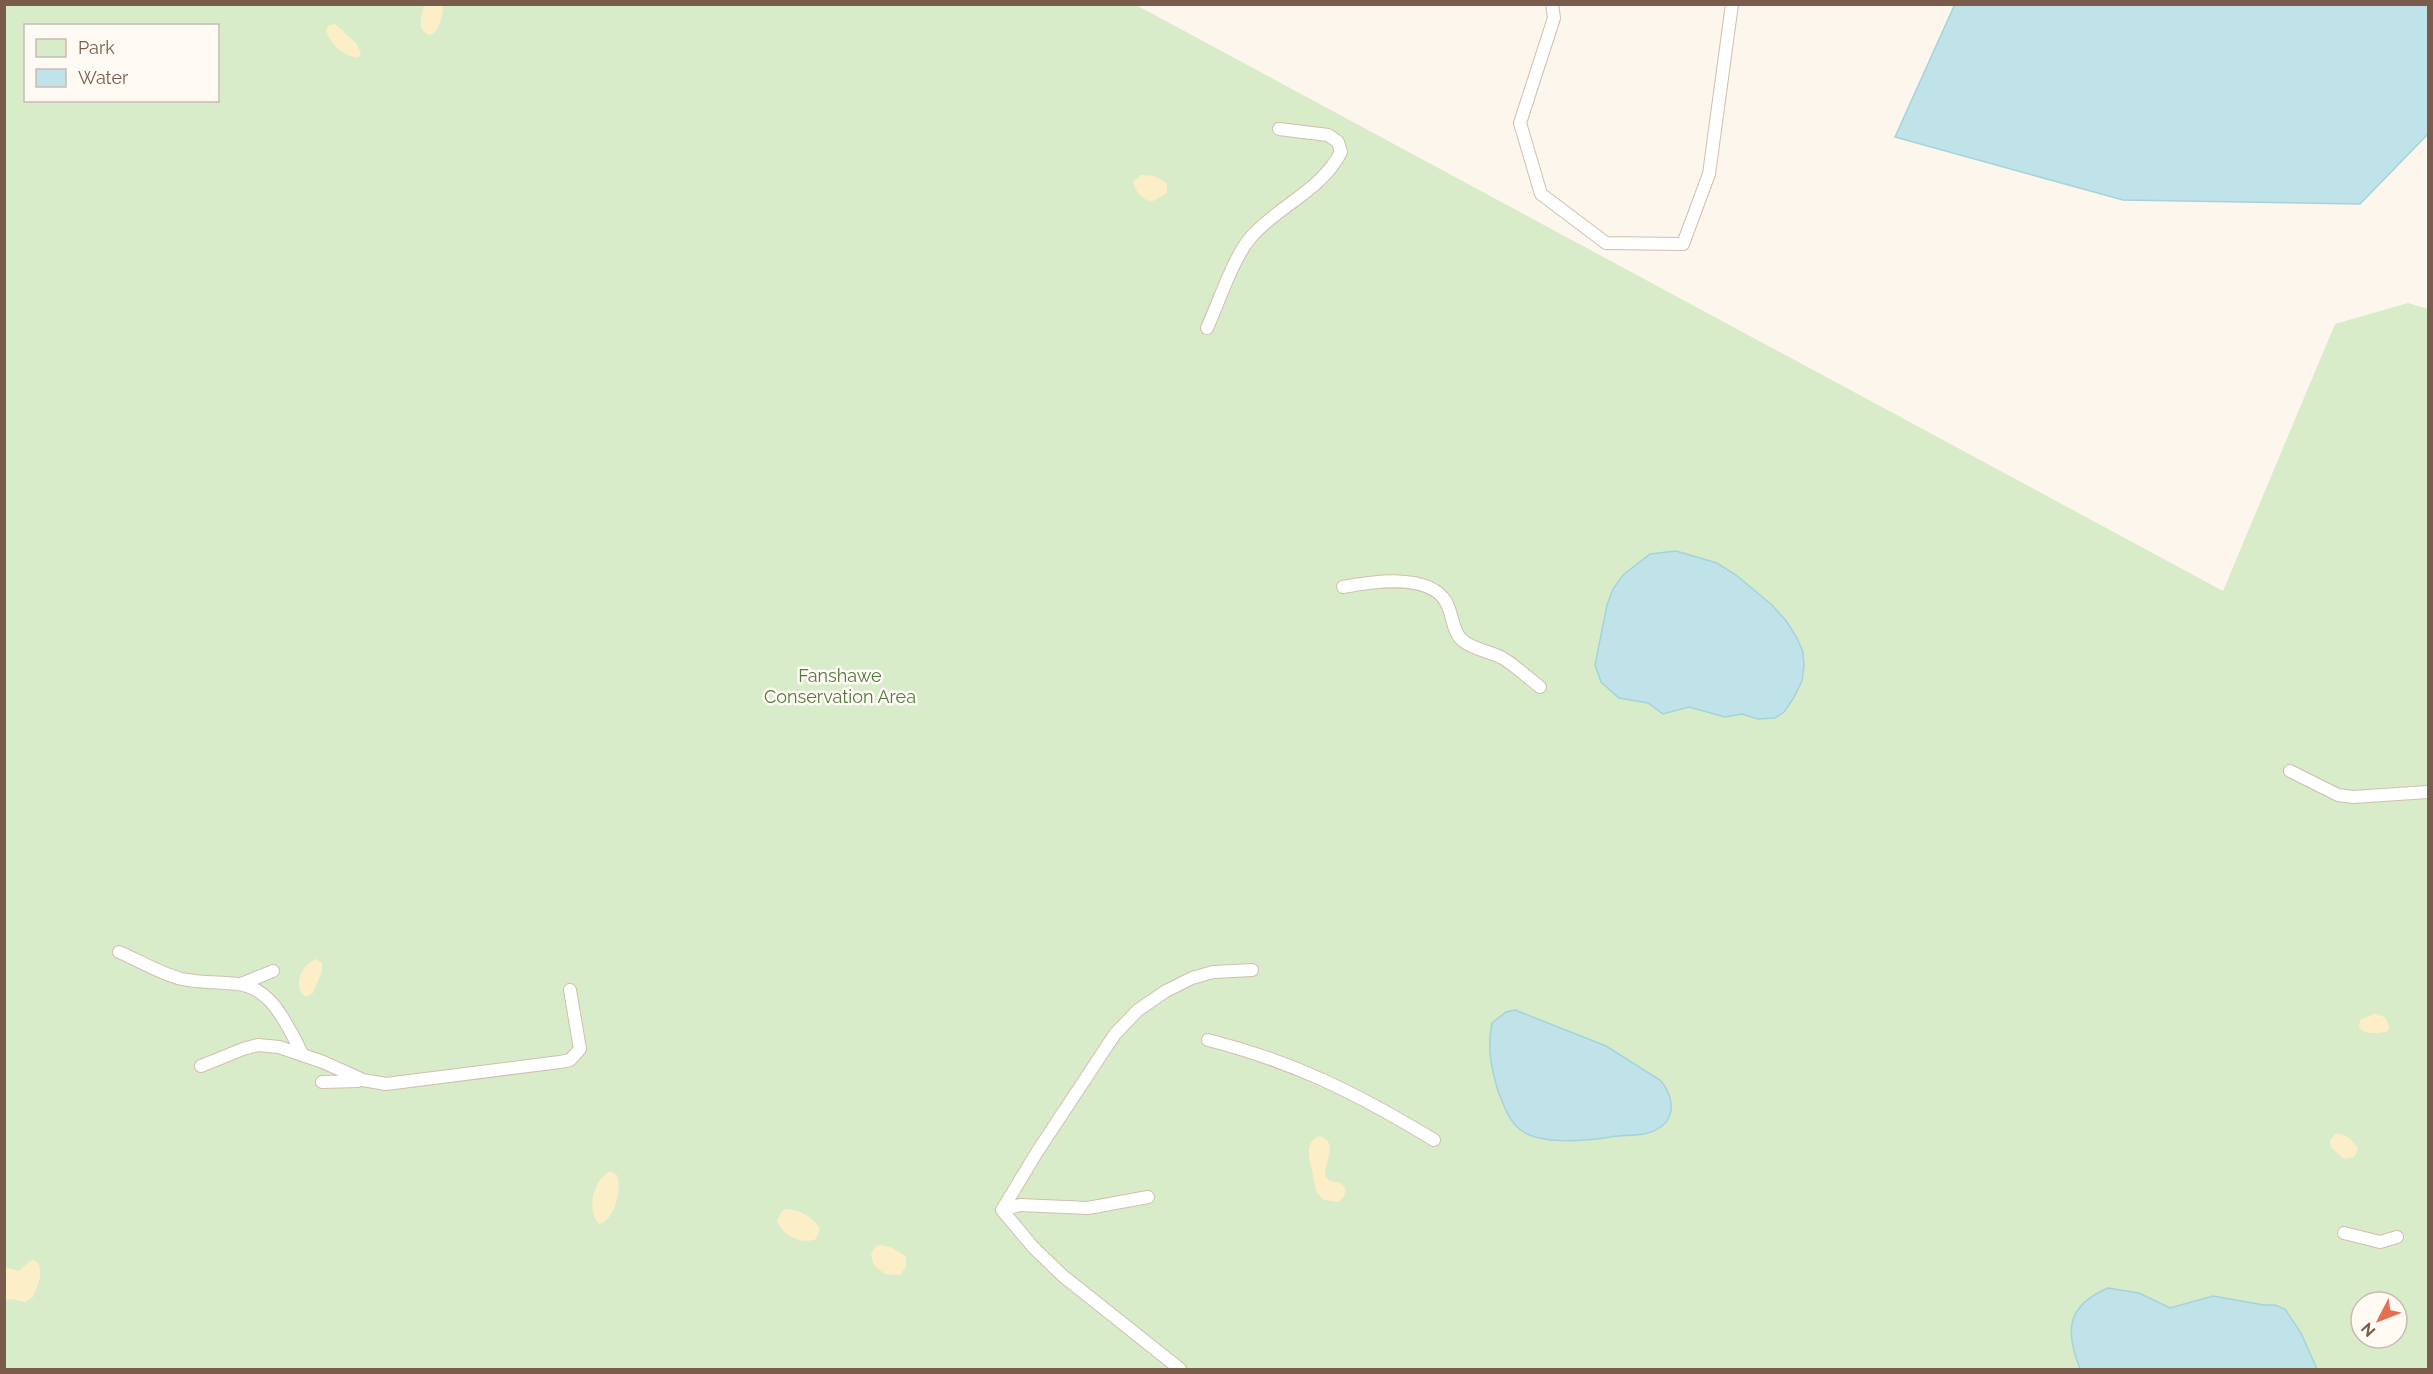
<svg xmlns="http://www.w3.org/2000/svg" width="2433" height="1374" font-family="Raleway,sans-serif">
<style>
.green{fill:#d8ecc9;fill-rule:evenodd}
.sand{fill:#fcefc7}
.water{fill:#bfe3e8;stroke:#a5d3da;stroke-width:1.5}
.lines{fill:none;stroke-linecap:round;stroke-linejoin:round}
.lane-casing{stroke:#d1beb0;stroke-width:14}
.lane{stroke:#fff;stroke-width:12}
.labels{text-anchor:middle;stroke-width:5;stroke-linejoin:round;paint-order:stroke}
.park-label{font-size:18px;fill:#537a41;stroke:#fffaf3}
</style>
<rect width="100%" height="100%" fill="#fdf6ec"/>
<path class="green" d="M 5,5 L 1136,5 L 2223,591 L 2335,324 L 2408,303 L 2428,309 L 2428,1369 L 5,1370 ZM 26,26 L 218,26 L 218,100 L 26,100 ZM 2361,1302 L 2397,1302 L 2397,1338 L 2361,1338 Z"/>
<path class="sand" d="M 424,5 L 443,5 C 443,14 440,30 431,35 C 415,31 422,16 424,5 Z
M 335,24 L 357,44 L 361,54 L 359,57 C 346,59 329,43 326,30 L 329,25 Z
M 1141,175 L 1154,176 L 1167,183 L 1167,193 L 1153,201 C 1142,201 1136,192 1133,182 Z
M 316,959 L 322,963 L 322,971 L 313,993 L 306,997 C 291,987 302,964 316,959 Z
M 2374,1014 C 2382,1014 2389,1019 2389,1029 L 2386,1032 C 2377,1033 2364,1035 2359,1027 L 2360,1020 Z
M 2335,1134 C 2346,1133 2353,1140 2358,1149 L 2354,1157 L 2344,1159 L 2331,1147 L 2330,1141 Z
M 1319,1136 C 1340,1142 1324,1162 1325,1176 L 1330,1181 L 1341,1183 L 1346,1189 L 1344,1196 L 1339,1202 L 1324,1200 C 1313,1192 1315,1182 1312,1170 C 1309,1158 1304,1143 1319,1136 Z
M 610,1171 L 617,1175 C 622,1188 615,1221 599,1224 C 586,1210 593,1180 610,1171 Z
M 786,1209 C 799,1210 814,1217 820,1229 L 816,1239 C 801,1245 782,1235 777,1221 L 781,1212 Z
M 880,1245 L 890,1247 L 906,1256 L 906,1267 L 900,1275 L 885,1274 L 874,1266 L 871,1254 L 876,1246 Z
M 34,1260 C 46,1268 38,1285 33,1297 L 25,1302 L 11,1299 L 5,1300 L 5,1267 L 19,1271 L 30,1261 Z"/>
<path class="water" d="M 1955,4 L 2428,5 L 2428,134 L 2360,204 L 2123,200 L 1895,137 Z
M 1676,551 L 1717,563 L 1736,575 L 1772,605 L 1787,622 L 1797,638 L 1803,652 L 1804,666 L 1802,681 L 1793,699 L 1784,712 L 1775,718 L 1758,719 L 1742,714 L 1725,717 L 1689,707 L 1663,714 L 1648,703 L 1619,698 L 1601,682 L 1595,665 L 1607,605 L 1613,589 L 1623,575 L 1650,554 Z
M 1515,1010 L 1606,1046 L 1660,1080 C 1671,1092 1677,1113 1663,1125 C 1649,1138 1627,1134 1610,1137 C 1586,1141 1536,1146 1517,1127 C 1507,1117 1503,1103 1498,1091 C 1491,1068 1487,1047 1492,1023 L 1506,1012 Z
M 2108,1288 L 2139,1293 L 2170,1308 L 2213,1296 L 2264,1305 L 2275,1305 L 2285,1309 L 2301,1333 L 2317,1369 L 2080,1369 C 2065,1331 2066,1306 2108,1288 Z"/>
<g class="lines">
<defs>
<path id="lane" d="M 1552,4 L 1554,18 L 1520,123 L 1541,194 L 1606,243 L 1683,244 L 1709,174 L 1732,4
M 1207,328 C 1219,302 1233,258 1251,237 C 1278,206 1322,190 1341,152 L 1338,142 L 1328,135 L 1279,129
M 1343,587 C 1370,582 1429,572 1446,602 C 1453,614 1452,631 1462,640 C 1473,650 1491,651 1504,659 C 1517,667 1528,678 1540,687
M 2290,771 L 2338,795 L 2353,797 L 2428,792
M 119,952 C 138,960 163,975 182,979 C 200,983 219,982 237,984 C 273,987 288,1028 303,1055
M 241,984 L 273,971
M 1208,1040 C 1295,1062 1358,1094 1434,1140
M 201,1066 L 243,1049 L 258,1045 L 279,1047 L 323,1062 L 363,1080 L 386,1084 L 560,1062 L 570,1060 L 580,1049 L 570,990
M 322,1082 L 358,1081
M 1002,1210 L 1020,1205 L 1088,1208 L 1148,1197
M 2344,1233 L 2380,1242 L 2397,1237
M 1180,1369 L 1063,1276 L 1033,1247 L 1002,1210 L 1037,1152 L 1115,1034 L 1138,1010 L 1166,991 L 1192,978 L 1213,972 L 1252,970"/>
</defs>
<use href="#lane" class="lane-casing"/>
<use href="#lane" class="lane"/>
</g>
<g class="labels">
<g class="park-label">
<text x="840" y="682">Fanshawe<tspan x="840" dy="21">Conservation Area</tspan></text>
</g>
</g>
<rect width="2433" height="1374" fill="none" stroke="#7a5c4d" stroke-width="12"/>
<rect x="24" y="24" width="195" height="78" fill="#fffaf3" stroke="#cabbb1" stroke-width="1.5"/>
<rect x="36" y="39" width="30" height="18" fill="#d8ecc9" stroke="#cabbb1" stroke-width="1.5"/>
<text x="78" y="54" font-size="18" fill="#7a5c4d">Park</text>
<rect x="36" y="69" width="30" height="18" fill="#bfe3e8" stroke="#cabbb1" stroke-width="1.5"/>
<text x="78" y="84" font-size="18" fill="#7a5c4d">Water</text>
<g transform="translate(2379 1320) rotate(228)"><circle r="28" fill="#fffaf3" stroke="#cabbb1" stroke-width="1.5"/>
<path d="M0-4.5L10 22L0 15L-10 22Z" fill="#e76f51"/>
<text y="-9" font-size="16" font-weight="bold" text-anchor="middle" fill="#7a5c4d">N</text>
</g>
</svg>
